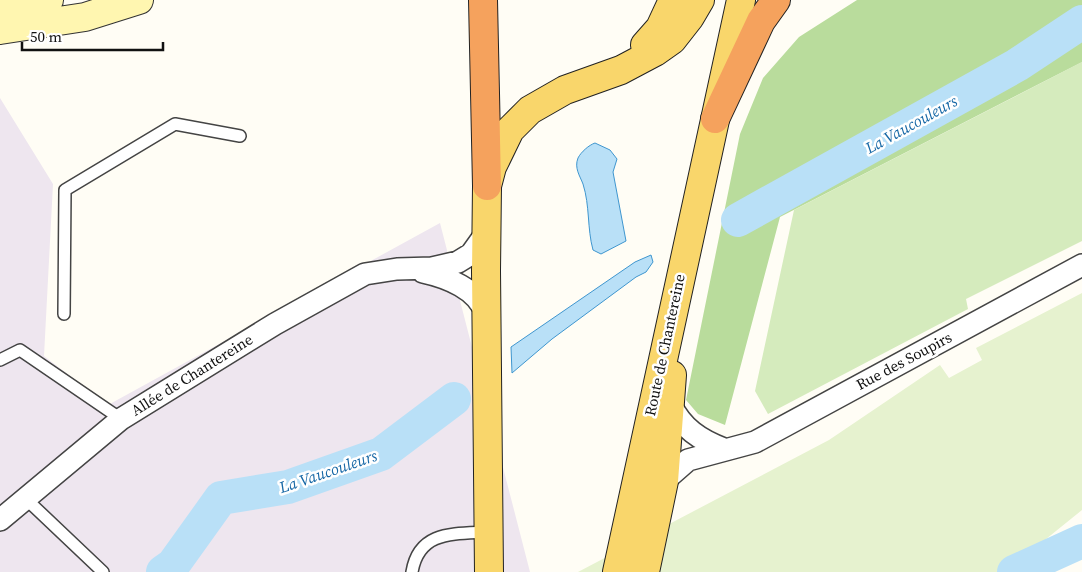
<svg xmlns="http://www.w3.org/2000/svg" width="1082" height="572" font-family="'Source Serif 4',serif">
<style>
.industrial{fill:#eee6ef}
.green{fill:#d5ebbd}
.forest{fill:#b9dc9c}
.pitch{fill:#e6f2cf}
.water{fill:#b9e0f7;stroke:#3f96cf}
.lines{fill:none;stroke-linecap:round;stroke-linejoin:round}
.river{stroke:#b9e0f7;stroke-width:34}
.lane-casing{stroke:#444;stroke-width:14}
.street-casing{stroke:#444;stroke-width:24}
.secondary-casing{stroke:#333;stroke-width:30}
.primary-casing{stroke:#222;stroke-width:30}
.highway-casing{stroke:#222;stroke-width:30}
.lane{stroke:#fff;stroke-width:11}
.street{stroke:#fff;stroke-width:21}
.secondary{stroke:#fff6b0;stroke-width:28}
.primary{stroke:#f9d66b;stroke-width:28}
.highway{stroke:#f5a25d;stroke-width:28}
.labels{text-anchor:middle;stroke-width:5;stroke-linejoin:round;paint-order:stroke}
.street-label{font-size:15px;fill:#111;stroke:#fff}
.water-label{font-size:16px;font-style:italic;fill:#1768a6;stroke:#fff}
</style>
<rect width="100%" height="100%" fill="#fffdf5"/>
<path class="industrial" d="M 0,98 L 53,184 L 44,356 L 108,405 L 440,223 L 530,572 L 0,572 Z"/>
<path class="green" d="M 1082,62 L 1082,241 L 966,299 L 968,309 L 768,414 L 755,391 L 794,210 Z"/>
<path class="forest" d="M 857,0 L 1082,0 L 1082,62 L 780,217 L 725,425 L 698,414 L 686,400 L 740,134 L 763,78 L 799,37 Z"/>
<path class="pitch" d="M 1082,293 L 1082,510 L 1005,572 L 578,572 L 829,440 L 940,365 L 949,378 L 982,360 L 976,348 Z"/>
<path class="water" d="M 595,143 L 610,150 L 617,159 L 613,172 L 626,241 L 601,254 L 593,250 C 587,228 590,206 583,184 C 580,176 574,168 578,158 C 581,152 589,145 595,143 Z
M 651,255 L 653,262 L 646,272 L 636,277 L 552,339 L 512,373 L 511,347 L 635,262 Z"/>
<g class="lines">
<path class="river" d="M 738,220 L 1017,65 L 1082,22
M 163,572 L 173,565 L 221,498 L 288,487 L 381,454 L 454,399
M 1014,572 L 1082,541"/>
<defs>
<path id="lane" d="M 64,314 L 65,190 L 175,124 L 240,136
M 0,360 L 20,350 L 121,419
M 25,498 L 103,572
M 412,572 C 419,530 454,534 489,532"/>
<path id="street" d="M 423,272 C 446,277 479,289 486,315
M 671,405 C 682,428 700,440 724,449
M 664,481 L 688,460 L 755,442 L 1082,265
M 0,520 L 121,419 L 275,324 L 365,274 L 397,269 L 432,268 L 458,262 L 471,254 L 486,233"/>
<path id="secondary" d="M 0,9 L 49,0
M 0,30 L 85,17 L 139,0"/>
<path id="primary" d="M 645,45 L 660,28 L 673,0
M 489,572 L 486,271 L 487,186 L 492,167 L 510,130 L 530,110 L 565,90 L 621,70 L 655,52 L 672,40 L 690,17 L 700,0
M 617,572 L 741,0
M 645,572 L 664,481 L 672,375"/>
<path id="highway" d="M 483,0 L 487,186
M 715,119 L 761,21 L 776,0"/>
</defs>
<use href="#lane" class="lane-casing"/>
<use href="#street" class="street-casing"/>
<use href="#secondary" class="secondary-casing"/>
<use href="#primary" class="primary-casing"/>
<use href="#highway" class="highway-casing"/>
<use href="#lane" class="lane"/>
<use href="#street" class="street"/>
<use href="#secondary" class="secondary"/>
<use href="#primary" class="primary"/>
<use href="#highway" class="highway"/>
</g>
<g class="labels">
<g class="street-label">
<text transform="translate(665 345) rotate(-78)" y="5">Route de Chantereine</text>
<text transform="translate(904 361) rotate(-28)" y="5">Rue des Soupirs</text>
<text transform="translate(192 375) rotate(-32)" y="5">Allée de Chantereine</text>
</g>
<g class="water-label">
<text transform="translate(911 124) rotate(-29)" y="6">La Vaucouleurs</text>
<text transform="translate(328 471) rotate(-19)" y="6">La Vaucouleurs</text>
</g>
</g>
<path d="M22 42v8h141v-8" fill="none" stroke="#111111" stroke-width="2.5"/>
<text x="30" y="42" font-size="15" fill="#111111" stroke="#ffffff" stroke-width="4" paint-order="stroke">50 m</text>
</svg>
